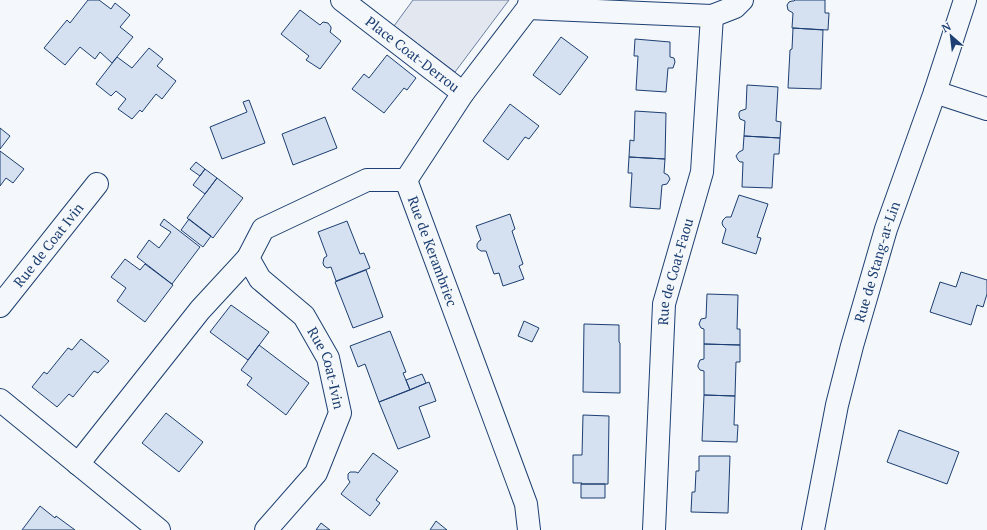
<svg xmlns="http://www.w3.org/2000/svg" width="987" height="530" font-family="'PT Serif',serif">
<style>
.parking{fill:#e3e8f0;stroke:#687fa3}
.building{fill:#d5e0f0;stroke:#1d3f73}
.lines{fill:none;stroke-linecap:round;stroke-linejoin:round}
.street-casing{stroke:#1d3f73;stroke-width:24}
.street{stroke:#f4f7fb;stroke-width:22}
.labels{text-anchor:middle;stroke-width:3;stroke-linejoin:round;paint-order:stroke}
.street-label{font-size:14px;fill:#1d3f73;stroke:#f4f7fb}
</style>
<rect width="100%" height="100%" fill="#f4f7fb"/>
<path class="parking" d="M 413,0 L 509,0 L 455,72 L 394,26 Z"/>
<path class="building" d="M 88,0 L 99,0 L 111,9 L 115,3 L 130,15 L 120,27 L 133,37 L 112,63 L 100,52 L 95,59 L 80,47 L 65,65 L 44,48 L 67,20 L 70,23 Z
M 795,0 L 825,0 L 825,13 L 829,13 L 828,30 L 792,28 L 793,13 L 788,10 L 787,5 L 789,2 L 792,1 L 794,1 Z
M 300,10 L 320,25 L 323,22 L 328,23 L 331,27 L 331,29 L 330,32 L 341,41 L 320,69 L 306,60 L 309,56 L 281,34 Z
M 793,28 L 823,30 L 821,89 L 788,88 L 790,50 L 792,49 Z
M 561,37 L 588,57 L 560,95 L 533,75 Z
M 635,39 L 670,42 L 670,57 L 674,58 L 675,62 L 673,68 L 668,68 L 666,92 L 636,90 L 638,56 L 634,56 Z
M 149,48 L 163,59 L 157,66 L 176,81 L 162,99 L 156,94 L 142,112 L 140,110 L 132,119 L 118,109 L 126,99 L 116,91 L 111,96 L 96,84 L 117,57 L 132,68 Z
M 387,55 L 416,78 L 407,90 L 404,88 L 384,113 L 352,89 L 364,74 L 369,78 Z
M 747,85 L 778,87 L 776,121 L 781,122 L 780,138 L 744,136 L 745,121 L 740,119 L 739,116 L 739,113 L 740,111 L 746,109 Z
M 249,100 L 265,143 L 222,159 L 210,127 L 247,112 L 243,102 Z
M 510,104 L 539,126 L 529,139 L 525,137 L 508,160 L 483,141 Z
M 635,111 L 666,113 L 665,159 L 629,157 L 630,140 L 634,141 Z
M 325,117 L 337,148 L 293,165 L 282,134 Z
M 0,128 L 10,136 L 0,149 Z
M 744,136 L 780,138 L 779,154 L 774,154 L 772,188 L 742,187 L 743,162 L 740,162 L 738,160 L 736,156 L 739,152 L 743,150 Z
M 0,151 L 24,169 L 13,183 L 6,178 L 0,186 Z
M 629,157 L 665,159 L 664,173 L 668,175 L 670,179 L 667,184 L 662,185 L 660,209 L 630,207 L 632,173 L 628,173 Z
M 196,162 L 205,169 L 200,176 L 190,169 Z
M 205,169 L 217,178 L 205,194 L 193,185 Z
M 217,178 L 243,198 L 213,238 L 187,218 Z
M 739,195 L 768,204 L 757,237 L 761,238 L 756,254 L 722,243 L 726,229 L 723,226 L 722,223 L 723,220 L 726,217 L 731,217 Z
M 510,214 L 515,229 L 512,231 L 523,264 L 519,266 L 524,279 L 503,286 L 499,273 L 494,274 L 486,251 L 481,251 L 478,249 L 477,247 L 477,244 L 479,241 L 481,240 L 476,226 Z
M 164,219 L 200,247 L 172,284 L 137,257 L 149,240 L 159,248 L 171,232 L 160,225 Z
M 189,219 L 211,236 L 203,247 L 181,230 Z
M 347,221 L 360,254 L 364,253 L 370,268 L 336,281 L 331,267 L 327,268 L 324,266 L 323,263 L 324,258 L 327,256 L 318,232 Z
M 125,259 L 140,270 L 145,264 L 173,285 L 145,322 L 117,301 L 126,288 L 111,277 Z
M 366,270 L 383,317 L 353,328 L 335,282 Z
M 961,272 L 987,280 L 987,294 L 983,307 L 977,305 L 971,325 L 930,312 L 940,282 L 956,287 Z
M 707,294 L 738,295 L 737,329 L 740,329 L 740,345 L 704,344 L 704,329 L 701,328 L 699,324 L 701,319 L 706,318 Z
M 231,305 L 269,332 L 248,360 L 210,332 Z
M 524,321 L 539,328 L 532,342 L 518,336 Z
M 584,324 L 619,325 L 619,342 L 620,343 L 620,393 L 583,392 Z
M 390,331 L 406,372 L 403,373 L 410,390 L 379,402 L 365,364 L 358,367 L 350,346 Z
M 81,339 L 109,361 L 98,373 L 94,371 L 73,397 L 69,394 L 57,407 L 32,387 L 44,372 L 47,374 L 68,348 L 72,350 Z
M 704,344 L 740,345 L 740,362 L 736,362 L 735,396 L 704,395 L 704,371 L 700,370 L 698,367 L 698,365 L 700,360 L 704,359 Z
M 259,345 L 309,383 L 286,415 L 247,385 L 252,378 L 241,370 Z
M 422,374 L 426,383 L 410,390 L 406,380 Z
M 429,382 L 436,401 L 419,407 L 430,437 L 398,449 L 379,402 Z
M 704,395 L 735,396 L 734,425 L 738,425 L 737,442 L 702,441 Z
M 166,413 L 203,442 L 179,472 L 142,443 Z
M 583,415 L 609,416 L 608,484 L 581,484 L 582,483 L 573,483 L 573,455 L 582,455 Z
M 899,430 L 959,452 L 947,484 L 887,462 Z
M 373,453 L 398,471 L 376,500 L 380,503 L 370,516 L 341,494 L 350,482 L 348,479 L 348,474 L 350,472 L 356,472 L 358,473 Z
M 699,456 L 730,456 L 728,513 L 691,512 L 692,492 L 695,492 L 696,471 L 699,471 Z
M 581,484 L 605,484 L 605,498 L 581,498 Z
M 40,506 L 55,518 L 56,516 L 75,530 L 22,530 Z
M 436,521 L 447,530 L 430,530 Z
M 321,523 L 330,530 L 316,530 Z"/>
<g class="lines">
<defs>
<g id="street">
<path id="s1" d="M 342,0 L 463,93"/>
<path d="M 528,8 L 712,16 L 735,7 L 742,0"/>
<path d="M 935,92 L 987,109"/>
<path id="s2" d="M 406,180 L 526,504 L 529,530"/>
<path d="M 406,180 L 463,93 L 528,8 L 530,0"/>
<path id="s3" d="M 248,258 L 260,279 L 304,316 L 328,358 L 340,413 L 316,473 L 266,530"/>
<path id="s4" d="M 0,306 L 97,184"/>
<path d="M 0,400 L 159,530"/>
<path d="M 78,464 L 200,310 L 248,258 L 263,229 L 367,180 L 406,180"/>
<path id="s5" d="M 654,530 L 664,304 L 702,172 L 712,16"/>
<path id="s6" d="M 813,530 L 837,405 L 852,346 L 886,229 L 935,92 L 965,0"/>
</g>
</defs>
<use href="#street" class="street-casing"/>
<use href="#street" class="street"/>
</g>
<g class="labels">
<g class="street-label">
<text dy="5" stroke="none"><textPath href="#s1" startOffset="89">Place Coat-Derrou</textPath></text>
<text dy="5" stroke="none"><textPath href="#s4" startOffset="78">Rue de Coat Ivin</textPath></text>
<text dy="5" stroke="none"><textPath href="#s2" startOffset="76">Rue de Kerambriec</textPath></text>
<text dy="5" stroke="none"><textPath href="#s6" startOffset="276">Rue de Stang-ar-Lin</textPath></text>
<text dy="5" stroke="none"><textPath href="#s5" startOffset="260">Rue de Coat-Faou</textPath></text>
<text dy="5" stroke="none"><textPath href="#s3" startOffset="139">Rue Coat-Ivin</textPath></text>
</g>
</g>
<g transform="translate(951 36) rotate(332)" stroke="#f4f7fb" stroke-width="3" paint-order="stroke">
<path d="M0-3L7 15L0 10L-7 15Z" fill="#1d3f73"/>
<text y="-6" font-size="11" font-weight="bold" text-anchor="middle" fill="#1d3f73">N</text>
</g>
</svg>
